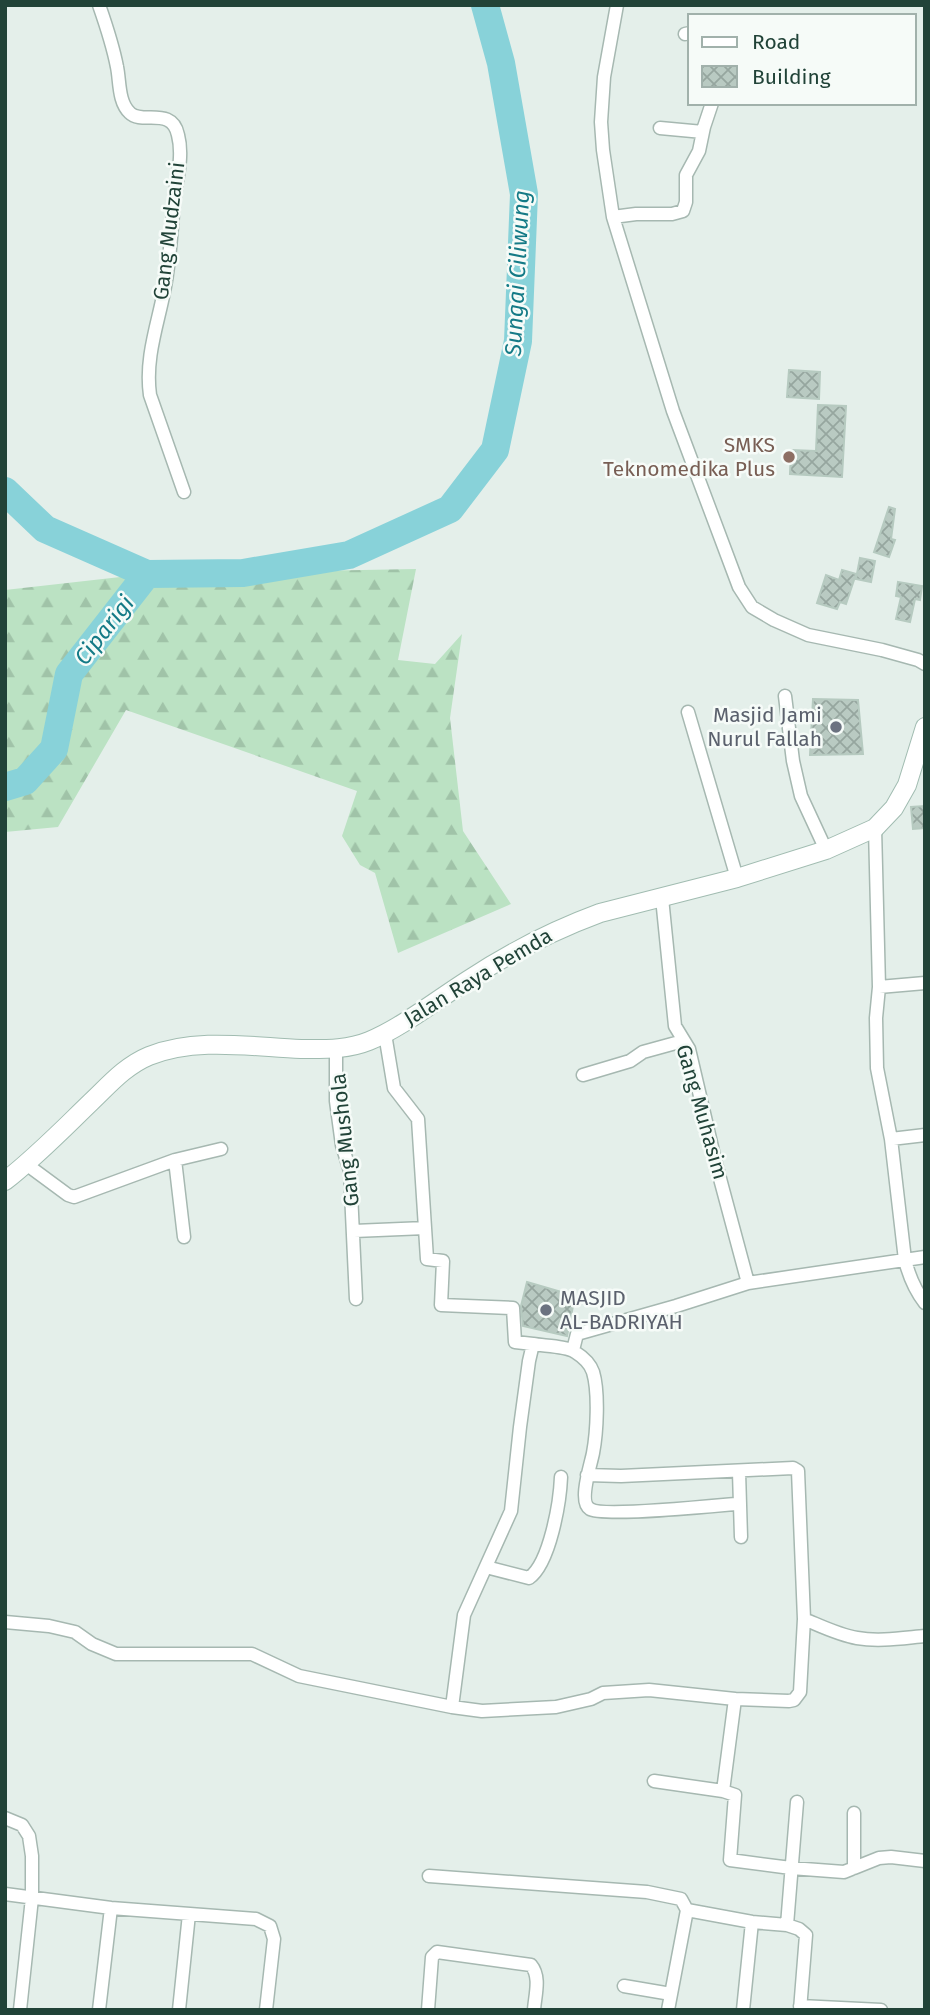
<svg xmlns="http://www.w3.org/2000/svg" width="930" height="2015" font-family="'Fira Sans',sans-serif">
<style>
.forest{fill:url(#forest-firs)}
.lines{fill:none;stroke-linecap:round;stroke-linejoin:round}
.river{stroke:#88d2d9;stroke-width:28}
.building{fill:url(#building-cross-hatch);stroke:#b6cac0;stroke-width:2}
.minor-casing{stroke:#a6b8b1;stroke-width:15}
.secondary-casing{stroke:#a1bcb1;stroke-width:20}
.minor{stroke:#fff;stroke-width:12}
.secondary{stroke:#fff;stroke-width:18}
.education-dot{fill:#8d6e63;stroke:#f6fbf8;stroke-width:2.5}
.worship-dot{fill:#6b7280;stroke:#f6fbf8;stroke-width:2.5}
.labels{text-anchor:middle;stroke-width:5;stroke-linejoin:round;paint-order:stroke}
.street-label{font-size:21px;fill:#214338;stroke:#f6fbf8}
.education-label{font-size:21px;fill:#785e54;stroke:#f6fbf8;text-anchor:end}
.worship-label{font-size:21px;fill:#5b616d;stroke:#f6fbf8;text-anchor:end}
.water-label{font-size:23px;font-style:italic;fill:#147a86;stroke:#f6fbf8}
</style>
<defs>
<pattern id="forest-firs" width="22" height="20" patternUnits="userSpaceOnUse" patternTransform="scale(1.75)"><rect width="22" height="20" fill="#bbe2c3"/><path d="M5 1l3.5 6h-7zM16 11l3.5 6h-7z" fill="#a0c3a8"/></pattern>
<pattern id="building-cross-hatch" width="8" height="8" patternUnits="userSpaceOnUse" patternTransform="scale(1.75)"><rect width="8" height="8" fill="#b9cac2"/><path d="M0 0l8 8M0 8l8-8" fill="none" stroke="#96a69f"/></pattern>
</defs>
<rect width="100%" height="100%" fill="#e4efea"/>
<path class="forest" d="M 416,569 L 398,660 L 435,664 L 462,634 L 450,718 L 463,831 L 511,904 L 398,953 L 375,873 L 360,865 L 342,836 L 357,791 L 126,710 L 58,827 L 5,832 L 5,590 L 147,574 Z"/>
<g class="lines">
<path class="river" d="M 5,491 L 45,529 L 147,574 L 243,573 L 349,555 L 450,509 L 495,450 L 518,341 L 524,194 L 501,63 L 485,5
M 5,787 L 25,781 L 54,749 L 69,674 L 147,574"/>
</g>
<path class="building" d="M 789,370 L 820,372 L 819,399 L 787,397 Z
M 818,405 L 846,406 L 842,477 L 790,474 L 791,450 L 816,451 Z
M 889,507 L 895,509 L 891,539 L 895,540 L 889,557 L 874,552 Z
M 860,558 L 875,561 L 871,582 L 856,579 Z
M 842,570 L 856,574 L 846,604 L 840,602 L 837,609 L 817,603 L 826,575 L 839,580 Z
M 898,582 L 922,586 L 920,600 L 915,599 L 910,622 L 896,619 L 901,597 L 896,596 Z
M 813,699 L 858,700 L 863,754 L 810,755 Z
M 925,806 L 925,828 L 913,829 L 911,807 Z
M 527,1282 L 575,1296 L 567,1336 L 523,1326 L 521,1306 Z"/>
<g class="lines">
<defs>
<path id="minor" d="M 99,5 C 106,25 113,46 117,67 C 120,81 118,102 130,113 C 142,125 172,106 178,135 C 183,154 178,175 175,194 C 172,220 171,247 167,274 C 162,314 144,353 150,395 L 184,492
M 617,5 L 604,77 L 601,122 L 603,150 L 613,217 L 673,411 L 739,587 L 752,607 L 774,620 L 808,635 L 882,650 L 918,660 L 925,664
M 685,34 L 690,33
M 660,128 L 703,132
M 613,217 L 636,214 L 672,214 L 683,211 L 686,202 L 686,175 L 699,151 L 704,127 L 712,103
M 785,696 L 793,761 L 801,796 L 826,850
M 688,712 L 737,878
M 875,828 L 879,987 L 876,1018 L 877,1068 L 891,1139 L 905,1260 C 909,1276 914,1289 925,1303
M 662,898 L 675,1026 L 689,1049 L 715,1160 L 748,1283
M 879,987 L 925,983
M 385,1034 L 394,1088 L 418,1119 L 425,1228
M 336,1050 L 336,1101 L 342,1145 L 350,1171 L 356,1299
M 583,1075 L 630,1061 L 643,1052 L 683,1041
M 891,1139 L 925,1135
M 175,1160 L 184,1237
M 26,1164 L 68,1195 L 74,1197 L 175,1160 L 221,1149
M 354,1231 L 425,1228 L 427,1259 L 443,1261 L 441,1305 L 513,1308 L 515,1342 L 533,1344
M 573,1350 L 577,1334 L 676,1306 L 748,1283 L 925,1257
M 739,1472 L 741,1537
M 486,1567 L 529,1578 C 550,1563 560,1502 561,1477
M 804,1619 C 821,1626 839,1635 857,1638 C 879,1642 903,1638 925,1636
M 5,1622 L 49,1626 L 75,1632 L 92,1644 L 116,1654 L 252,1654 L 299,1676 L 452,1707 L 482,1711 L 556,1707 L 591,1699 L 603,1693 L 649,1690 L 735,1699 L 789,1701 L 794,1700 L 800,1692 L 804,1619 L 798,1471 L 793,1468 L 621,1476 L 587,1475
M 452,1707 L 464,1615 L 511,1511 L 520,1427 L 529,1361 L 533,1344 C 544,1346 567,1346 575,1352 C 583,1357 590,1363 593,1372 C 599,1392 597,1432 593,1453 C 591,1464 578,1502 590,1509 C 602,1517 713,1506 735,1504
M 654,1781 L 723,1791 L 735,1795 L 730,1860 L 791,1868 L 844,1872 L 879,1858 L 891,1857 L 925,1861
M 723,1791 L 735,1699
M 5,1818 L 22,1825 L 29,1836 L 32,1856 L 32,1898 L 20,2010
M 854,1868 L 854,1813
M 429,1876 L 647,1892 L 681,1899 L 687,1910 L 668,2010
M 5,1894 L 111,1908 L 256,1919 L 270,1926 L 274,1939 L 266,2010
M 687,1910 L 752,1922 L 787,1925 L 799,1929 L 806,1935 L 800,2010
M 787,1925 L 797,1802
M 624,1986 L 671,1994
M 800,2006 L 881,2010
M 99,2010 L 111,1908
M 179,2010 L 189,1914
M 428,2010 L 432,1957 L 437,1952 L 531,1965 C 541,1977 535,1995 534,2010
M 743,2010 L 752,1922"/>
<path id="secondary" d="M 5,1181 C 36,1157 63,1129 91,1102 C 109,1085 125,1066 149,1056 C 196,1037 252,1047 301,1049 C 324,1049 347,1050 369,1041 C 401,1028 438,999 468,980 C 509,953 554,930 600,913 L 737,878 L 826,850 L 875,828 L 894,808 L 907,785 L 925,727"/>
</defs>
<use href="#minor" class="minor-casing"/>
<use href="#secondary" class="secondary-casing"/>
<use href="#minor" class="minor"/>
<use href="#secondary" class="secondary"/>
</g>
<circle class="education-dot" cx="789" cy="457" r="7"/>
<g class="worship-dot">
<circle cx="836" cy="727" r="7"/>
<circle cx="546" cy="1310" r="7"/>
</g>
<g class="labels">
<g class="street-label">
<text transform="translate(169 231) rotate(-83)" y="7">Gang Mudzaini</text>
<text transform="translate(478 977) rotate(-31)" y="7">Jalan Raya Pemda</text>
<text transform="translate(702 1112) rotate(74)" y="7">Gang Muhasim</text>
<text transform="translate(345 1140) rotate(-96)" y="7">Gang Mushola</text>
</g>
<g class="education-label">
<text x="775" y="452">SMKS<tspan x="775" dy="24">Teknomedika Plus</tspan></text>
</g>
<g class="worship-label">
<text x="822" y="722">Masjid Jami<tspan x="822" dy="24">Nurul Fallah</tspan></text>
<text x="560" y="1305" text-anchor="start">MASJID<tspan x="560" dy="24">AL-BADRIYAH</tspan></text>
</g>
<g class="water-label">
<text transform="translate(517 273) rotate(-87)" y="8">Sungai Ciliwung</text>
<text transform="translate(104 630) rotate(-52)" y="8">Ciparigi</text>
</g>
</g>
<rect width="930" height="2015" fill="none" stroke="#214338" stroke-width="14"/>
<rect x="688" y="14" width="228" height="91" fill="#f6fbf8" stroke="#a1b1ab" stroke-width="2"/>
<rect x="702" y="37" width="35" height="10" fill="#ffffff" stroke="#a1b1ab" stroke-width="2"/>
<text x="752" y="49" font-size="21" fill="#214338">Road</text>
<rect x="702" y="66" width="35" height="21" fill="url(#building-cross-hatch)" stroke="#a1b1ab" stroke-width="2"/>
<text x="752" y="84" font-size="21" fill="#214338">Building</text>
</svg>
